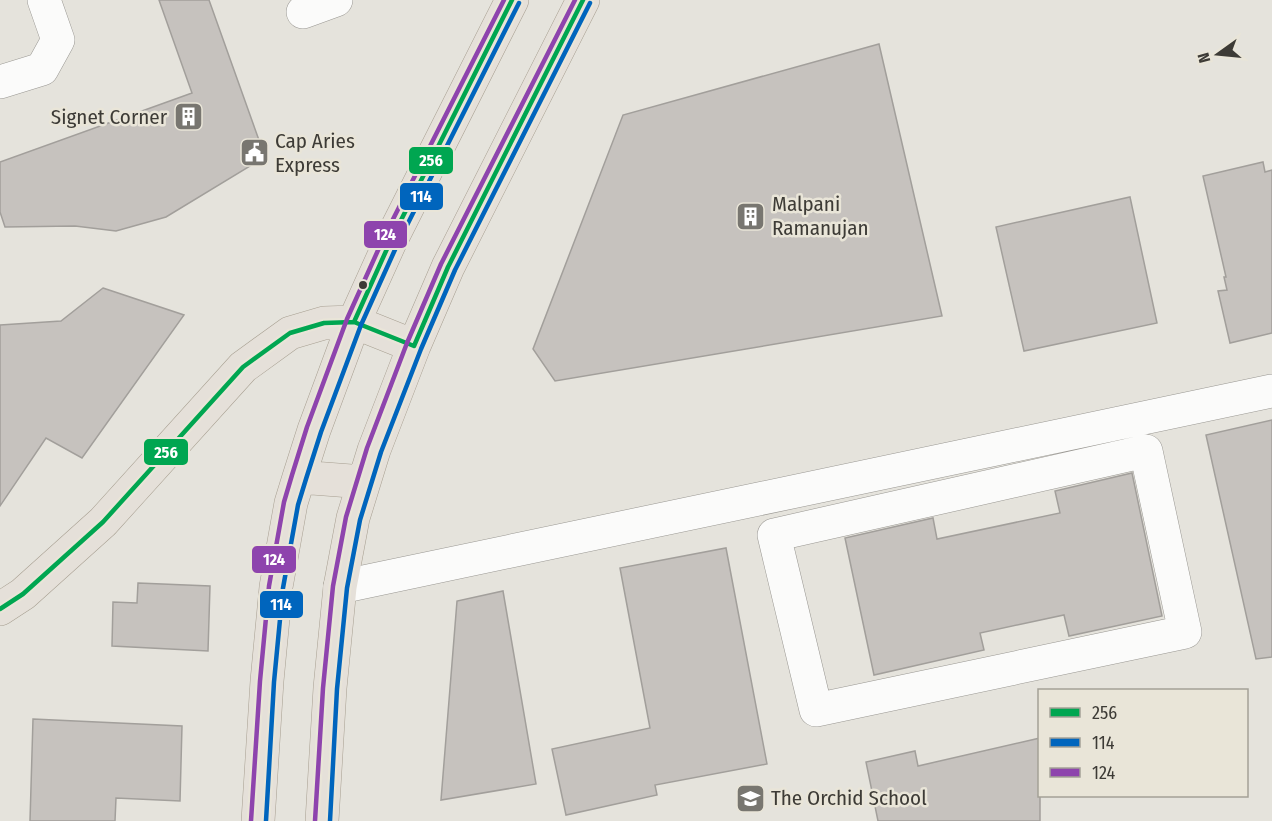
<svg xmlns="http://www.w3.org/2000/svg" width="1272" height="821" font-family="'Fira Sans Condensed',sans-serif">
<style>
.building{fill:#c6c2be;stroke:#a29f9b;stroke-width:1.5}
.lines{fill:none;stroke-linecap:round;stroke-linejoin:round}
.minor-casing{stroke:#999792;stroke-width:34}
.major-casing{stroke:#a79f91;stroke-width:34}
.minor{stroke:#fbfbfa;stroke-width:33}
.major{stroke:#e5e0d9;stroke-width:33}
.bus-1-casing{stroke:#e9e5d8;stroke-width:9}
.bus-2-casing{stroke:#e9e5d8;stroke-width:9}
.bus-3-casing{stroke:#e9e5d8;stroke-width:9}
.bus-1{stroke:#00a651;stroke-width:4.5}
.bus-2{stroke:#0065bd;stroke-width:4.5}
.bus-3{stroke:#8e44ad;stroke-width:4.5}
.bus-dot{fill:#3d3b36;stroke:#e9e5d8;stroke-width:2}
.labels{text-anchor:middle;stroke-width:5;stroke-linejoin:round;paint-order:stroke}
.poi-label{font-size:21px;fill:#3d3b36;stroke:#e9e5d8;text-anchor:start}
.line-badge{stroke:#e9e5d8;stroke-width:2}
.badge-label{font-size:16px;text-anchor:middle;font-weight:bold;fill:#fff}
</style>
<rect width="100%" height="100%" fill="#e5e3dc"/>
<path class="building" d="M 159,0 L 209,0 L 265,157 L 166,217 L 116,231 L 75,226 L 5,227 L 0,212 L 0,162 L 192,93 Z
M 879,44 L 942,316 L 555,381 L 533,349 L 623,115 Z
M 1263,162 L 1265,172 L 1272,170 L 1272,333 L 1230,343 L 1218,291 L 1227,290 L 1224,277 L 1226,277 L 1203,176 Z
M 1130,197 L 1157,323 L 1024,351 L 996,227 Z
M 103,288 L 184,315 L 82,458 L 46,438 L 0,506 L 0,325 L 61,321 Z
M 1272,420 L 1272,657 L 1256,659 L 1206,435 Z
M 1132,473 L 1162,616 L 1069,636 L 1064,615 L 980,633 L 984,650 L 874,675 L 845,538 L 933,518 L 937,539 L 1060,513 L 1055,491 Z
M 726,548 L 767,764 L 655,785 L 657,795 L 566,815 L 552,749 L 650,728 L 620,568 Z
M 138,583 L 210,586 L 208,651 L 112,646 L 113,602 L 137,603 Z
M 503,591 L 536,784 L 441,800 L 457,601 Z
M 33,719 L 182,726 L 180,801 L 116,798 L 115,821 L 30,821 Z
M 1040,738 L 1040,821 L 878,821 L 866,762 L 915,751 L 918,766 Z"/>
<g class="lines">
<defs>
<path id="minor" d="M 303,12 L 336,0
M 0,82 L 42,69 L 58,40 L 44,0
M 1146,451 L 1185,632 L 816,710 L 774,535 Z
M 340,587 L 1272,391"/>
<path id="major" d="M 299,477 L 364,482
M 0,609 L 23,594 L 103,522 L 243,367 L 290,333 L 324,323 L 354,322 L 414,346
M 258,821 L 267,681 L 276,587 L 291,503 L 299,477 L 314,430 L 354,322 L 391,240 L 512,0
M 322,821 L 330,688 L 340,587 L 353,518 L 374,450 L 414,346 L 448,267 L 583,0"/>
</defs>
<use href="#minor" class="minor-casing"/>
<use href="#major" class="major-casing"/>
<use href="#minor" class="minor"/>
<use href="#major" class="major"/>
<defs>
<path id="bus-1" d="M 354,322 L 391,240 L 512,0
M 0,609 L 23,594 L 103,522 L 243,367 L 290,333 L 324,323 L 354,322 L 414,346 L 448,267 L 583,0"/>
<path id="bus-2" d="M 266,821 L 274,682 L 283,588 L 298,505 L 306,479 L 321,432 L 361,325 L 398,243 L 519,3
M 330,821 L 337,689 L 347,588 L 360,520 L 381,452 L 421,349 L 455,270 L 590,3"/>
<path id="bus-3" d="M 251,821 L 260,681 L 269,586 L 284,502 L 292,475 L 307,427 L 347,319 L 384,237 L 504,0
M 315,821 L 323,688 L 333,586 L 346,517 L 367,448 L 407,343 L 441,264 L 575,0"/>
</defs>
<use href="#bus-1" class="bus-1-casing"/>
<use href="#bus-2" class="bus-2-casing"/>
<use href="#bus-3" class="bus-3-casing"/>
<use href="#bus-1" class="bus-1"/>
<use href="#bus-2" class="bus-2"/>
<use href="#bus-3" class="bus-3"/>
</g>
<defs>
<symbol id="building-square" viewBox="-11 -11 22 22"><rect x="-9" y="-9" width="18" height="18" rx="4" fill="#787670" stroke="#e9e5d8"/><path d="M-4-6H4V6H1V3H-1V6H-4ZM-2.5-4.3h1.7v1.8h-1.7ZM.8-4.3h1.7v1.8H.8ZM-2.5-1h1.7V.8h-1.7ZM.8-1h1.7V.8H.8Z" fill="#fff"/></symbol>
<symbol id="civic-square" viewBox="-11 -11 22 22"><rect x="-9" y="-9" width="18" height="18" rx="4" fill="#787670" stroke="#e9e5d8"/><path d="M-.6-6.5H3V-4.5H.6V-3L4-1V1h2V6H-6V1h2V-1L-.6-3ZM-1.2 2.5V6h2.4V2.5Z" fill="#fff"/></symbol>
<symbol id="school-square" viewBox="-11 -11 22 22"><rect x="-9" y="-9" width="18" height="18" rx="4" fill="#787670" stroke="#e9e5d8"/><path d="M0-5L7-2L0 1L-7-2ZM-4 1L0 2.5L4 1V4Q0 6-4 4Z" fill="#fff"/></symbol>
</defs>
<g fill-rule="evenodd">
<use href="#building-square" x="172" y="100" width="33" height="33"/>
<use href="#civic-square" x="238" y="136" width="33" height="33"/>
<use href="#building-square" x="734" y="200" width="33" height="33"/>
<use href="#school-square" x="734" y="782" width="33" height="33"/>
</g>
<circle class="bus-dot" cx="363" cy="285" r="5"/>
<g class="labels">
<g class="poi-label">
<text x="167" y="124" text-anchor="end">Signet Corner</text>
<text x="275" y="148">Cap Aries<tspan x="275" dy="24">Express</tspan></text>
<text x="772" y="211">Malpani<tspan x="772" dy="24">Ramanujan</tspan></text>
<text x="771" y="805">The Orchid School</text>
</g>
</g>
<g class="line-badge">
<rect x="408" y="146" width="46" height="29" rx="6" fill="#00a651"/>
<rect x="399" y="182" width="45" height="29" rx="6" fill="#0065bd"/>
<rect x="363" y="220" width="45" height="29" rx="6" fill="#8e44ad"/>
<rect x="143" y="438" width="46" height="28" rx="6" fill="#00a651"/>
<rect x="251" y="545" width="46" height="29" rx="6" fill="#8e44ad"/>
<rect x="259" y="590" width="45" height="29" rx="6" fill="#0065bd"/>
</g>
<g class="badge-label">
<text x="431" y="166">256</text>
<text x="421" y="202">114</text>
<text x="385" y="240">124</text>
<text x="166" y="458">256</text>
<text x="274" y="565">124</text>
<text x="281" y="610">114</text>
</g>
<rect x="1038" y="689" width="210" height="108" fill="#e9e5d8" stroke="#a4a197" stroke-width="1.5"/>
<rect x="1050" y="708" width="30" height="9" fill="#00a651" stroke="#a4a197" stroke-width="1.5"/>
<text x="1092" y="719" font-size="18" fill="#3d3b36">256</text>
<rect x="1050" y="738" width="30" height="9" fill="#0065bd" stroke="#a4a197" stroke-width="1.5"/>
<text x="1092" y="749" font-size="18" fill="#3d3b36">114</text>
<rect x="1050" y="768" width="30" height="9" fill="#8e44ad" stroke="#a4a197" stroke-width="1.5"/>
<text x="1092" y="779" font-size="18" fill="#3d3b36">124</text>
<g transform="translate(1218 54) rotate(255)" stroke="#e9e5d8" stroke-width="4.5" paint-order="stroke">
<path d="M0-4.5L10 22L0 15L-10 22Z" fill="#3d3b36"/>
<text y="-9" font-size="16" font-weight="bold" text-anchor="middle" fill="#3d3b36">N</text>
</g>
</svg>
